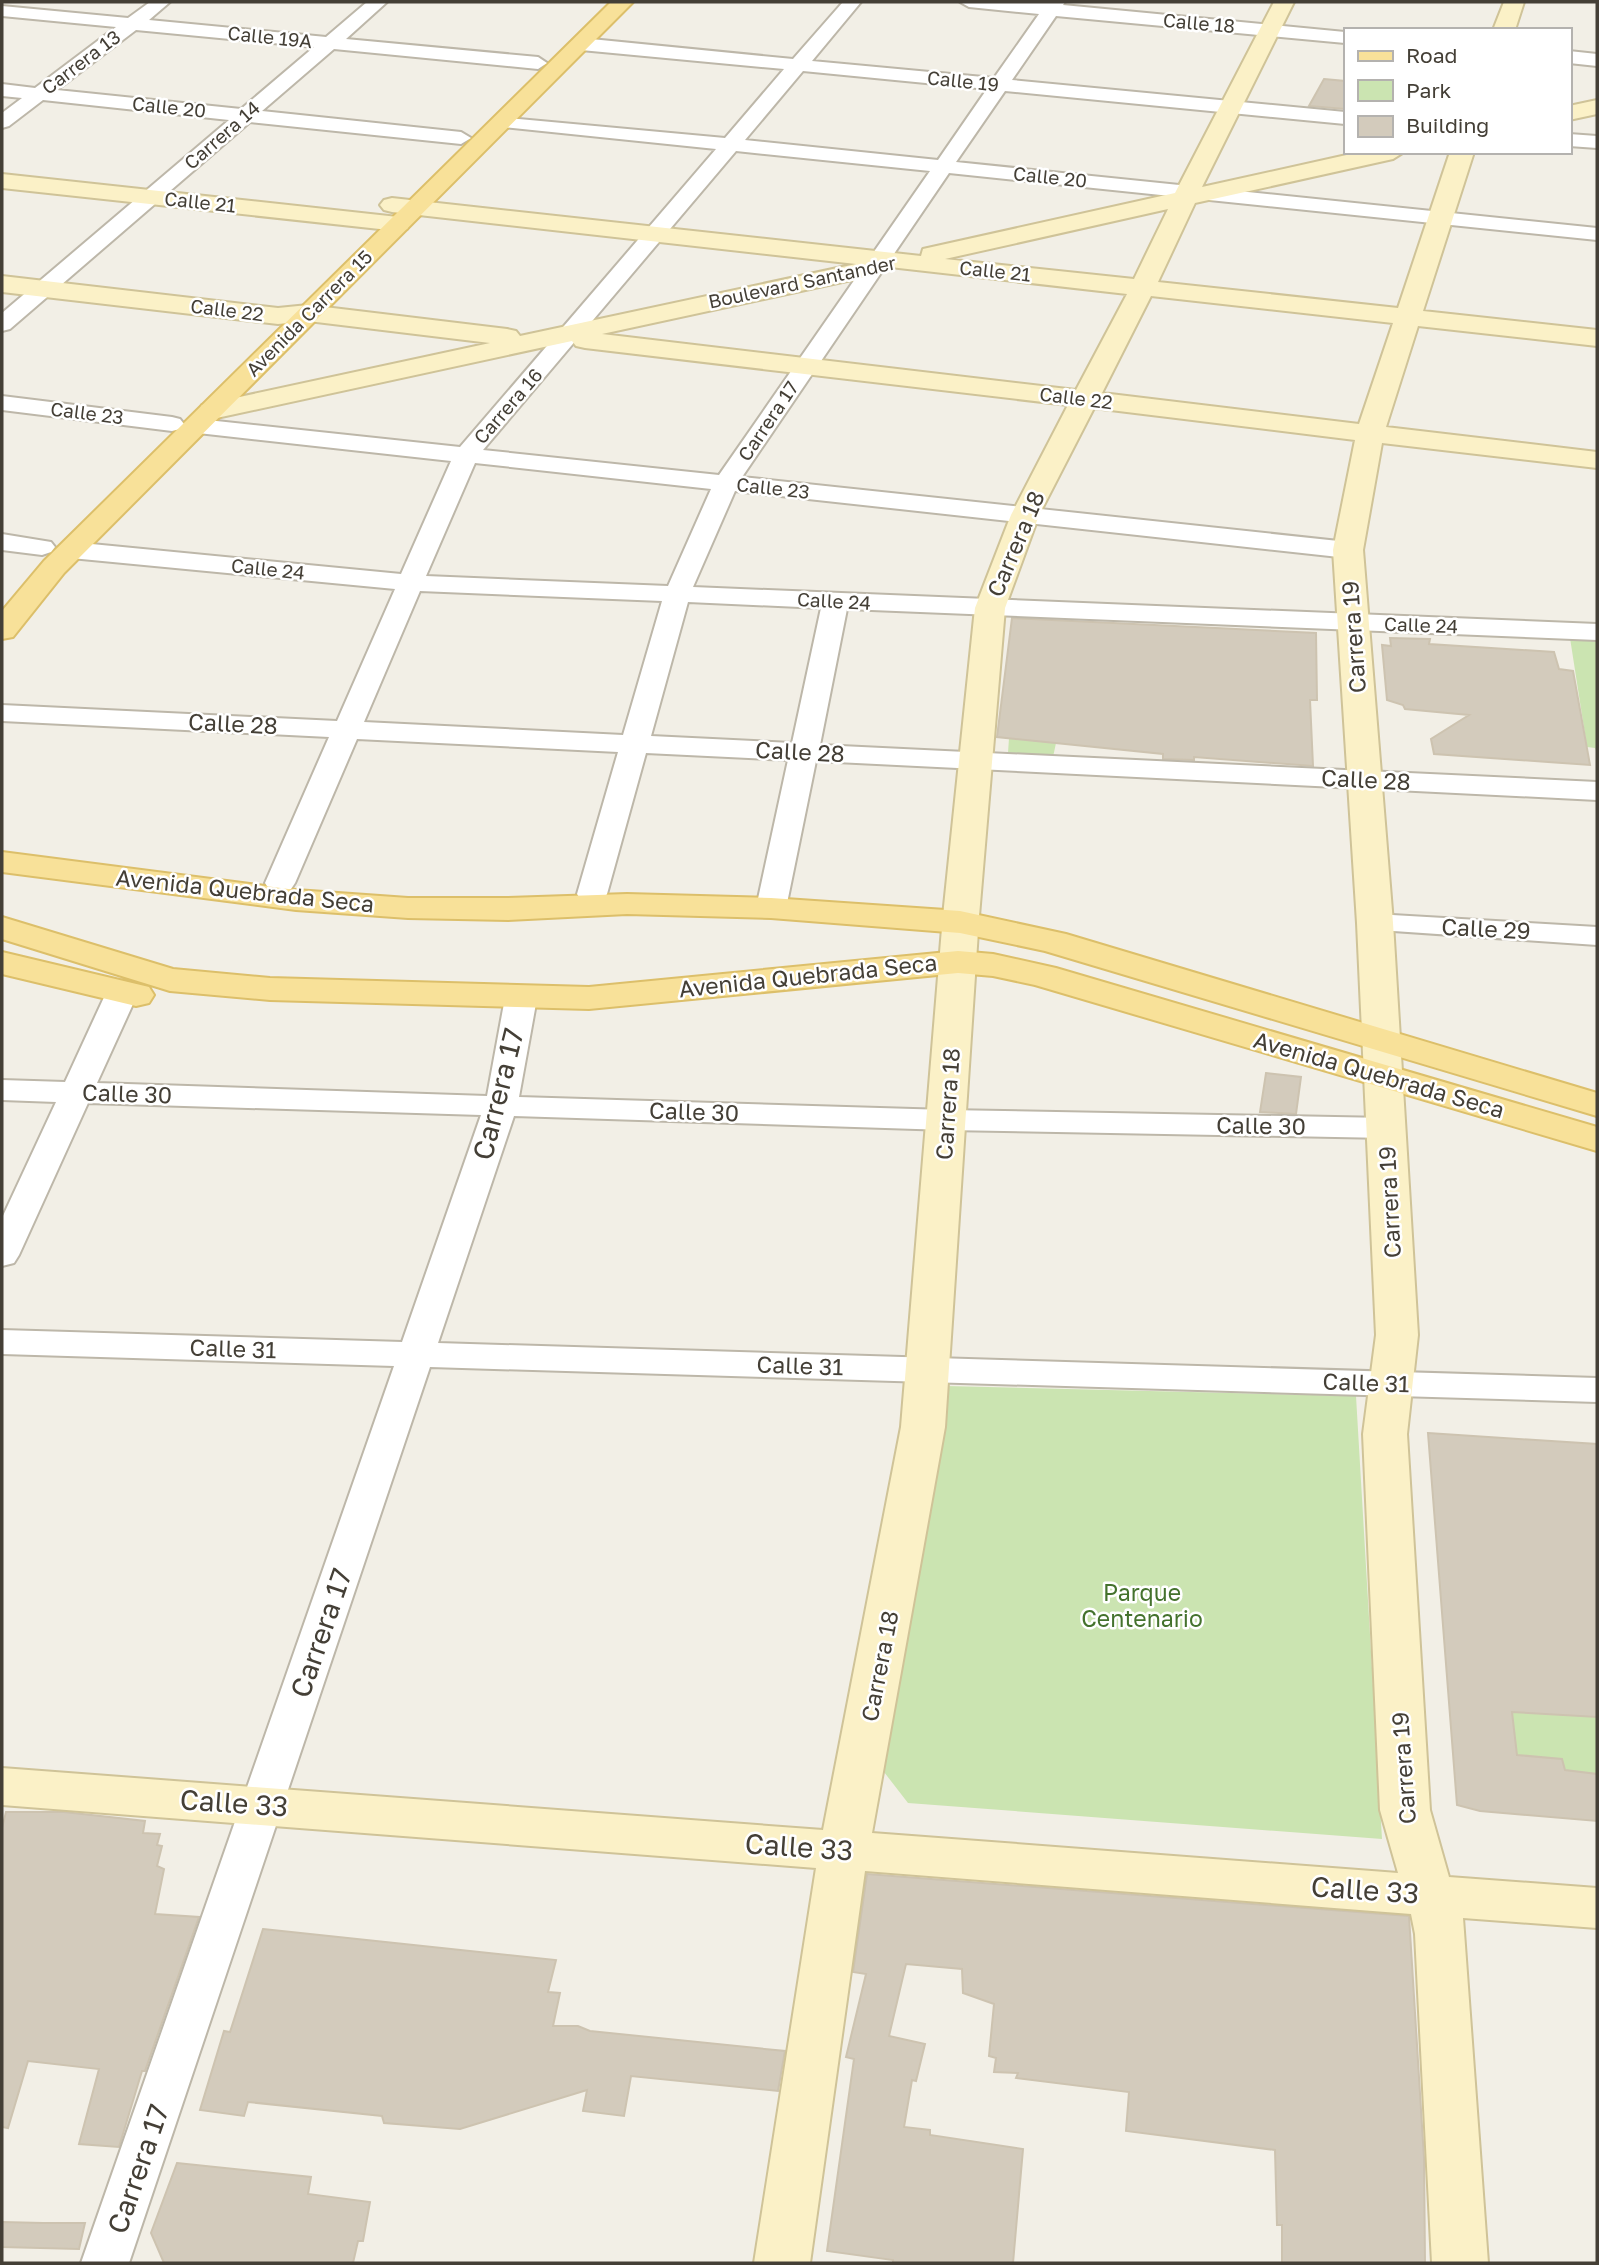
<svg xmlns="http://www.w3.org/2000/svg" width="1599" height="2265" font-family="'Golos Text',sans-serif">
<style>
.green{fill:#cbe4b1}
.building{fill:#d3cbbc;stroke:#cdc3b0;stroke-width:2}
.lines{fill:none;stroke-linecap:round;stroke-linejoin:round}
.street-casing{stroke:#bdb7a9;stroke-width:4}
.secondary-casing{stroke:#cfc398;stroke-width:4}
.primary-casing{stroke:#dcbf6a;stroke-width:4}
.street{fill:#fff;fill-rule:evenodd}
.secondary{fill:#fbf1c7;fill-rule:evenodd}
.primary{fill:#f8e199;fill-rule:evenodd}
.labels{text-anchor:middle;stroke-width:5;stroke-linejoin:round;paint-order:stroke}
.far-street-label{font-size:19px;fill:#443f36;stroke:#fff}
.street-label{font-size:23px;fill:#443f36;stroke:#fff}
.park-label{font-size:23px;fill:#44722d;stroke:#fff}
.near-street-label{font-size:28px;fill:#443f36;stroke:#fff}
</style>
<rect width="100%" height="100%" fill="#f2efe6"/>
<path class="green" d="M 1570,638 L 1597,639 L 1597,753 L 1595,748 L 1587,747 Z
M 1009,738 L 1056,743 L 1053,757 L 1008,753 Z
M 946,1386 L 1356,1396 L 1382,1839 L 908,1803 L 884,1772 Z
M 1512,1712 L 1597,1717 L 1597,1774 L 1565,1770 L 1562,1759 L 1517,1755 Z"/>
<path class="building" d="M 1324,79 L 1345,81 L 1345,109 L 1309,106 Z
M 1012,618 L 1316,633 L 1317,700 L 1310,700 L 1313,766 L 1194,757 L 1194,760 L 1163,759 L 1163,754 L 997,737 Z
M 1390,638 L 1430,639 L 1429,644 L 1554,652 L 1559,669 L 1573,671 L 1590,765 L 1434,754 L 1431,739 L 1469,715 L 1405,709 L 1403,705 L 1387,700 L 1382,645 L 1391,646 Z
M 1266,1073 L 1301,1077 L 1296,1114 L 1260,1112 Z
M 1428,1433 L 1597,1444 L 1597,1717 L 1512,1712 L 1517,1755 L 1562,1759 L 1565,1770 L 1597,1774 L 1597,1821 L 1480,1811 L 1457,1805 Z
M 6,1812 L 64,1812 L 145,1821 L 143,1833 L 160,1834 L 157,1845 L 162,1846 L 157,1866 L 164,1869 L 155,1914 L 199,1917 L 145,2071 L 142,2071 L 119,2147 L 79,2144 L 99,2069 L 28,2061 L 8,2128 L 2,2127 L 2,1828 Z
M 867,1874 L 1409,1916 L 1424,2158 L 1425,2263 L 1282,2263 L 1282,2225 L 1277,2225 L 1275,2150 L 1126,2131 L 1129,2092 L 1016,2078 L 1018,2073 L 994,2072 L 996,2058 L 989,2056 L 994,2004 L 963,1993 L 962,1969 L 906,1964 L 889,2036 L 925,2044 L 916,2081 L 912,2080 L 904,2127 L 930,2130 L 930,2135 L 1023,2149 L 1013,2263 L 893,2263 L 893,2260 L 827,2251 L 854,2059 L 846,2057 L 866,1974 L 853,1972 Z
M 263,1929 L 556,1960 L 548,1992 L 560,1993 L 553,2026 L 578,2026 L 590,2031 L 785,2051 L 778,2091 L 631,2076 L 624,2116 L 583,2111 L 587,2090 L 460,2129 L 384,2123 L 382,2116 L 248,2102 L 244,2116 L 200,2110 L 224,2031 L 230,2032 Z
M 177,2163 L 311,2177 L 308,2194 L 370,2202 L 363,2241 L 358,2241 L 353,2263 L 164,2263 L 151,2233 Z
M 2,2222 L 43,2223 L 85,2223 L 79,2249 L 2,2247 Z"/>
<g class="lines">
<defs>
<path id="street" d="M 150,2 L 170,2 L 149,20 L 326,37 L 367,2 L 387,2 L 346,39 L 538,57 L 547,63 L 538,69 L 334,49 L 262,111 L 461,132 L 471,138 L 461,144 L 250,122 L 10,329 L 2,331 L 2,313 L 229,120 L 43,100 L 9,126 L 2,128 L 2,113 L 22,98 L 2,96 L 2,84 L 35,88 L 116,27 L 2,16 L 2,6 L 128,18 ZM 136,30 L 314,47 L 241,109 L 57,90 Z
M 843,2 L 861,2 L 812,61 L 994,78 L 1039,14 L 969,7 L 960,2 L 1065,2 L 1063,5 L 1345,32 L 1345,43 L 1056,16 L 1012,80 L 1345,112 L 1345,124 L 1005,91 L 956,162 L 1597,228 L 1597,240 L 949,173 L 742,477 L 1348,542 L 1357,545 L 1361,550 L 1357,555 L 1348,558 L 735,491 L 693,587 L 1597,624 L 1597,640 L 847,609 L 820,745 L 1597,782 L 1597,800 L 816,761 L 786,908 L 782,914 L 771,917 L 760,914 L 756,908 L 788,760 L 646,753 L 607,894 L 603,900 L 592,903 L 581,900 L 577,894 L 618,752 L 357,739 L 295,883 L 291,889 L 280,892 L 269,889 L 265,883 L 329,737 L 2,721 L 2,705 L 337,721 L 395,589 L 71,558 L 62,555 L 58,550 L 62,545 L 71,542 L 401,574 L 451,461 L 198,433 L 190,431 L 186,426 L 190,421 L 198,419 L 460,447 L 716,149 L 503,127 L 493,121 L 496,117 L 725,138 L 784,69 L 581,50 L 572,44 L 581,38 L 793,59 ZM 803,71 L 987,89 L 938,160 L 745,140 ZM 736,151 L 930,171 L 719,475 L 483,450 ZM 475,463 L 711,489 L 668,586 L 426,576 ZM 420,591 L 662,601 L 623,735 L 364,722 ZM 688,602 L 821,608 L 792,743 L 651,736 Z
M 1569,51 L 1597,54 L 1597,66 L 1569,63 Z
M 1569,134 L 1597,136 L 1597,148 L 1569,146 Z
M 2,396 L 172,417 L 180,419 L 184,424 L 180,429 L 172,431 L 2,410 Z
M 2,534 L 51,542 L 55,547 L 51,552 L 42,555 L 2,550 Z
M 1375,914 L 1597,927 L 1597,945 L 1364,929 L 1360,923 L 1364,917 Z
M 122,984 L 133,986 L 138,993 L 97,1083 L 487,1096 L 505,998 L 510,991 L 521,989 L 532,991 L 537,998 L 519,1097 L 947,1110 L 1387,1118 L 1399,1121 L 1404,1128 L 1399,1135 L 1387,1138 L 947,1130 L 514,1116 L 438,1343 L 1597,1378 L 1597,1402 L 430,1367 L 129,2263 L 81,2263 L 394,1366 L 2,1354 L 2,1330 L 402,1342 L 481,1115 L 88,1103 L 19,1255 L 14,1263 L 2,1266 L 2,1218 L 56,1102 L 2,1100 L 2,1080 L 65,1082 L 106,993 L 111,986 Z"/>
<path id="secondary" d="M 1274,2 L 1294,2 L 1202,187 L 1360,152 L 1404,152 L 1393,159 L 1195,203 L 1158,282 L 1398,308 L 1450,152 L 1474,152 L 1423,311 L 1597,330 L 1597,346 L 1418,326 L 1386,427 L 1597,452 L 1597,468 L 1382,443 L 1363,550 L 1393,923 L 1418,1335 L 1407,1434 L 1430,1810 L 1449,1877 L 1597,1888 L 1597,1928 L 1463,1918 L 1488,2263 L 1432,2263 L 1415,1934 L 1411,1914 L 865,1871 L 810,2263 L 754,2263 L 816,1868 L 2,1805 L 2,1768 L 823,1830 L 901,1427 L 943,916 L 975,608 L 1011,515 L 1068,405 L 585,348 L 576,346 L 572,341 L 212,419 L 202,417 L 198,411 L 202,405 L 490,343 L 308,321 L 278,324 L 2,292 L 2,276 L 278,308 L 308,305 L 507,329 L 516,331 L 520,336 L 856,264 L 392,212 L 384,210 L 380,205 L 384,200 L 392,198 L 921,256 L 923,249 L 1175,193 ZM 1168,209 L 1134,279 L 945,259 ZM 881,266 L 1127,294 L 1076,390 L 602,334 L 870,276 L 879,273 ZM 1151,296 L 1393,323 L 1359,424 L 1102,393 ZM 1094,408 L 1355,440 L 1333,550 L 1357,923 L 1376,1335 L 1363,1434 L 1380,1810 L 1398,1873 L 872,1833 L 945,1427 L 979,916 L 1005,608 L 1039,515 Z
M 1504,2 L 1524,2 L 1515,30 L 1493,30 Z
M 1597,100 L 1597,114 L 1569,120 L 1569,106 Z
M 2,174 L 398,217 L 407,219 L 410,224 L 407,229 L 398,231 L 2,188 Z"/>
<path id="primary" d="M 611,2 L 633,2 L 64,573 L 13,637 L 2,639 L 2,611 L 44,561 Z
M 2,852 L 296,890 L 408,898 L 508,898 L 627,894 L 771,898 L 960,911 L 1066,934 L 1597,1093 L 1597,1116 L 1045,951 L 960,933 L 771,918 L 627,914 L 508,920 L 408,918 L 296,910 L 2,872 Z
M 2,917 L 173,969 L 270,978 L 589,987 L 958,951 L 993,954 L 1056,968 L 1597,1127 L 1597,1151 L 1035,985 L 993,976 L 958,973 L 589,1009 L 270,1000 L 170,991 L 2,939 Z
M 2,952 L 149,987 L 154,995 L 149,1003 L 136,1006 L 2,974 Z"/>
</defs>
<use href="#street" class="street-casing"/>
<use href="#secondary" class="secondary-casing"/>
<use href="#primary" class="primary-casing"/>
<use href="#street" class="street"/>
<use href="#secondary" class="secondary"/>
<use href="#primary" class="primary"/>
</g>
<g class="labels">
<g class="far-street-label">
<text transform="translate(1199 23) rotate(5)" y="7">Calle 18</text>
<text transform="translate(270 37) rotate(6)" y="7">Calle 19A</text>
<text transform="translate(81 62) rotate(-37)" y="7">Carrera 13</text>
<text transform="translate(963 81) rotate(6)" y="7">Calle 19</text>
<text transform="translate(169 107) rotate(6)" y="7">Calle 20</text>
<text transform="translate(222 135) rotate(-41)" y="7">Carrera 14</text>
<text transform="translate(1050 177) rotate(6)" y="7">Calle 20</text>
<text transform="translate(200 202) rotate(6)" y="7">Calle 21</text>
<text transform="translate(995 271) rotate(6)" y="7">Calle 21</text>
<text transform="translate(802 282) rotate(-12)" y="7">Boulevard Santander</text>
<text transform="translate(227 310) rotate(7)" y="7">Calle 22</text>
<text transform="translate(309 313) rotate(-45)" y="7">Avenida Carrera 15</text>
<text transform="translate(1076 398) rotate(7)" y="7">Calle 22</text>
<text transform="translate(508 406) rotate(-49)" y="7">Carrera 16</text>
<text transform="translate(87 413) rotate(7)" y="7">Calle 23</text>
<text transform="translate(768 421) rotate(-56)" y="7">Carrera 17</text>
<text transform="translate(773 488) rotate(6)" y="7">Calle 23</text>
<text transform="translate(268 569) rotate(6)" y="7">Calle 24</text>
<text transform="translate(834 601) rotate(3)" y="7">Calle 24</text>
<text transform="translate(1421 625) rotate(2)" y="7">Calle 24</text>
</g>
<g class="street-label">
<text transform="translate(1016 544) rotate(-67)" y="8">Carrera 18</text>
<text transform="translate(1354 637) rotate(-94)" y="8">Carrera 19</text>
<text transform="translate(233 724) rotate(3)" y="8">Calle 28</text>
<text transform="translate(800 752) rotate(3)" y="8">Calle 28</text>
<text transform="translate(1366 780) rotate(3)" y="8">Calle 28</text>
<text transform="translate(245 891) rotate(6)" y="8">Avenida Quebrada Seca</text>
<text transform="translate(1486 929) rotate(3)" y="8">Calle 29</text>
<text transform="translate(808 976) rotate(-6)" y="8">Avenida Quebrada Seca</text>
<text transform="translate(1379 1075) rotate(16)" y="8">Avenida Quebrada Seca</text>
<text transform="translate(127 1094) rotate(2)" y="8">Calle 30</text>
<text transform="translate(948 1104) rotate(-86)" y="8">Carrera 18</text>
<text transform="translate(694 1112) rotate(2)" y="8">Calle 30</text>
<text transform="translate(1261 1126) rotate(1)" y="8">Calle 30</text>
<text transform="translate(1390 1202) rotate(-93)" y="8">Carrera 19</text>
<text transform="translate(233 1349) rotate(2)" y="8">Calle 31</text>
<text transform="translate(800 1366) rotate(2)" y="8">Calle 31</text>
<text transform="translate(1366 1383) rotate(2)" y="8">Calle 31</text>
<text transform="translate(880 1666) rotate(-79)" y="8">Carrera 18</text>
<text transform="translate(1404 1768) rotate(-94)" y="8">Carrera 19</text>
</g>
<g class="park-label">
<text x="1142" y="1601">Parque<tspan x="1142" dy="26">Centenario</tspan></text>
</g>
<g class="near-street-label">
<text transform="translate(498 1094) rotate(-76)" y="10">Carrera 17</text>
<text transform="translate(321 1633) rotate(-71)" y="10">Carrera 17</text>
<text transform="translate(234 1803) rotate(4)" y="10">Calle 33</text>
<text transform="translate(799 1847) rotate(4)" y="10">Calle 33</text>
<text transform="translate(1365 1890) rotate(4)" y="10">Calle 33</text>
<text transform="translate(138 2169) rotate(-71)" y="10">Carrera 17</text>
</g>
</g>
<rect width="1599" height="2265" fill="none" stroke="#443f36" stroke-width="7"/>
<rect x="1344" y="28" width="228" height="126" fill="#ffffff" stroke="#b4b2af" stroke-width="2"/>
<rect x="1358" y="51" width="35" height="10" fill="#f8e199" stroke="#b4b2af" stroke-width="2"/>
<text x="1406" y="63" font-size="21" fill="#443f36">Road</text>
<rect x="1358" y="80" width="35" height="21" fill="#cbe4b1" stroke="#b4b2af" stroke-width="2"/>
<text x="1406" y="98" font-size="21" fill="#443f36">Park</text>
<rect x="1358" y="116" width="35" height="21" fill="#d3cbbc" stroke="#b4b2af" stroke-width="2"/>
<text x="1406" y="133" font-size="21" fill="#443f36">Building</text>
</svg>
